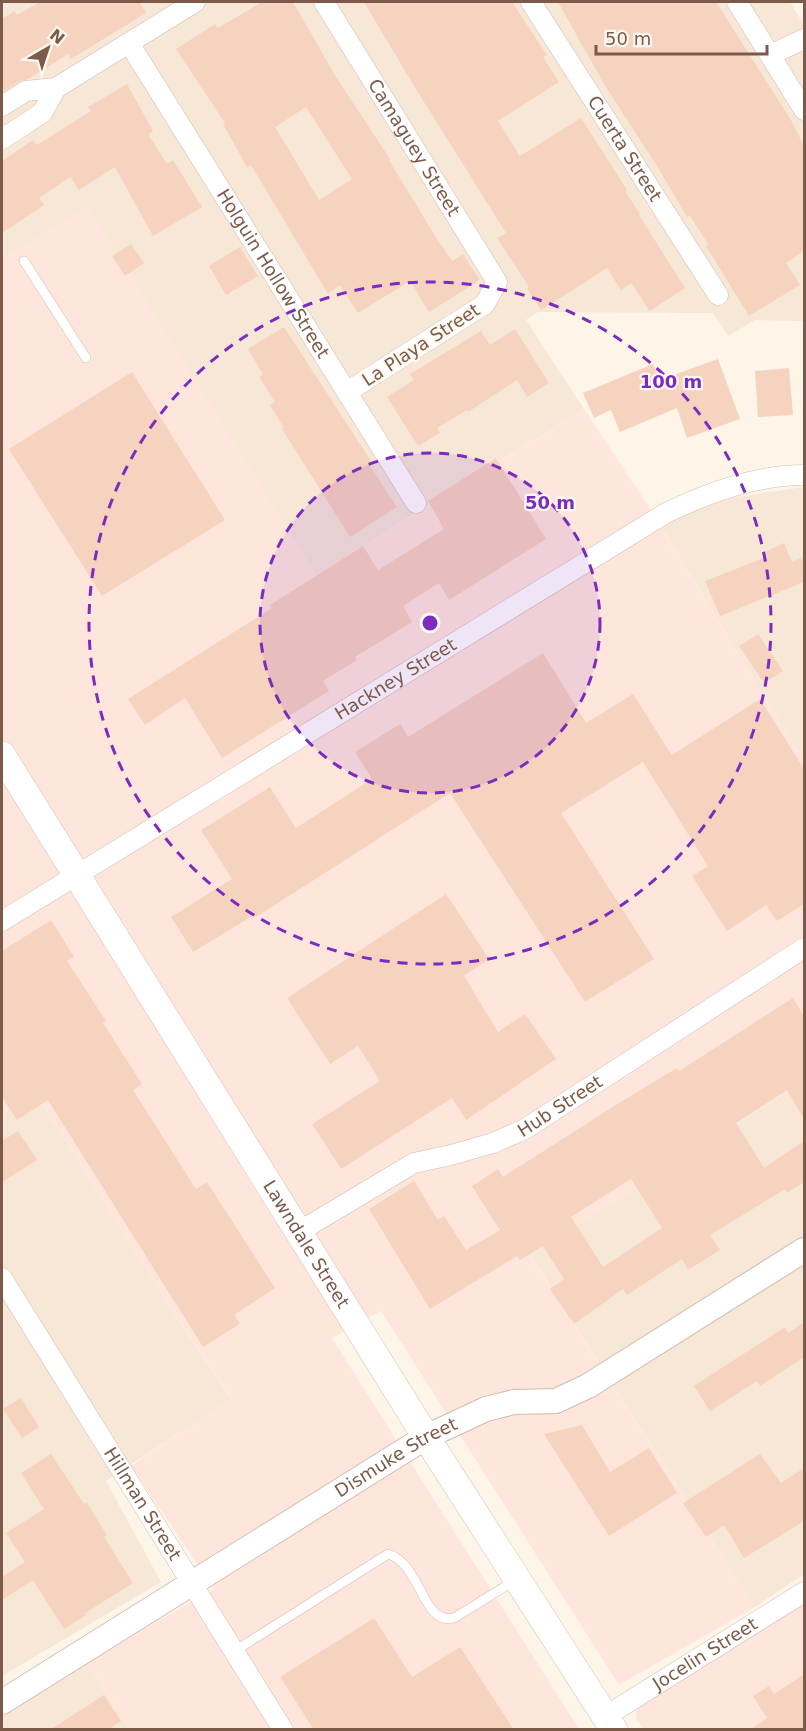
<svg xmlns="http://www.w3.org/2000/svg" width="806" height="1731" font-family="'DejaVu Sans',sans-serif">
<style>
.residential{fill:#f6e7d7}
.commercial{fill:#ffe6dc}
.building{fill:#f6d3be;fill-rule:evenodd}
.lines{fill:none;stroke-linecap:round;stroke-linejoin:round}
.service-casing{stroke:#d2bcad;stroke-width:10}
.minor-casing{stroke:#d2bcad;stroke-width:21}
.tertiary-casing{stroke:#d2bcad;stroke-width:26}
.secondary-casing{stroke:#d8bfac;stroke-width:28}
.service{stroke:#fff;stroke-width:9}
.minor{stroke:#fff;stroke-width:20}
.tertiary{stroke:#fff;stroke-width:24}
.secondary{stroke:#fff;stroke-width:27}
.ring{fill:none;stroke:#7b2cbf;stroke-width:3;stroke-dasharray:10 8}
.labels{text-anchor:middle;stroke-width:4.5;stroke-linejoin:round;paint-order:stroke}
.street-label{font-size:18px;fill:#7c5a4a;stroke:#fff9f1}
.centre{fill:#7b2cbf;stroke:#fff9f1;stroke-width:3}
.ring-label{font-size:18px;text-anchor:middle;font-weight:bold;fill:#7b2cbf;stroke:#fff9f1;stroke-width:4.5;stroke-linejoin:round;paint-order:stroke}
</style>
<rect width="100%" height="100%" fill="#fef5e9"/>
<path class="residential" d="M 2,2 L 790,2 L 804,25 L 804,321 L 755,320 L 728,336 L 713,313 L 538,312 L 526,320 L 584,409 L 316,575 L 87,207 L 2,260 Z
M 804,487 L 804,761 L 662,528 L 686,514 L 723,499 Z
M 2,1040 L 160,1292 L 231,1399 L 106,1481 L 161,1582 L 2,1676 Z
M 804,1082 L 804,1574 L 755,1607 L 530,1255 Z
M 86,1662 L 129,1729 L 2,1730 L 2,1716 Z"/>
<path class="commercial" d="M 87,206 L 316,574 L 429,506 L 584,409 L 647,504 L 804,761 L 804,1082 L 530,1256 L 755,1607 L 619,1685 L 381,1311 L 332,1338 L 579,1729 L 129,1729 L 86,1662 L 214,1589 L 131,1466 L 231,1398 L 160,1292 L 2,1040 L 2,260 Z
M 804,1601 L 804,1729 L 644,1729 L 637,1720 L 636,1712 L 639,1706 Z"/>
<path class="building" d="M 40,2 L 139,2 L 146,13 L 71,59 L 68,54 L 28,79 L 20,81 L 2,92 L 2,19 L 14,11 L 17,15 Z
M 262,2 L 293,2 L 336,77 L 390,159 L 389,160 L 435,236 L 452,261 L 463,254 L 480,280 L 429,312 L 410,281 L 358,313 L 340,285 L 328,294 L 251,165 L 247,167 L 223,124 L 225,123 L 176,49 L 215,24 L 218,28 ZM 306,107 L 352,179 L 319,200 L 275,127 Z
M 364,2 L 512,2 L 547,55 L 543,57 L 559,82 L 498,121 L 520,156 L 581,118 L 615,171 L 627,190 L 625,191 L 640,214 L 639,215 L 685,288 L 650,311 L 631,283 L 621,290 L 607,268 L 541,310 L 527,288 L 529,287 L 497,238 L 506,233 L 414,86 Z
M 558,2 L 716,2 L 791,120 L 804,146 L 804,251 L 786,263 L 800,285 L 749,316 L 706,246 L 708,244 L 690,216 L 687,217 L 657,166 L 604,84 Z
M 127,84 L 153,131 L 148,134 L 167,164 L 173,160 L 202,207 L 153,236 L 115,167 L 79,190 L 70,177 L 39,198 L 44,205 L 2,233 L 2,161 L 33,140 L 37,145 L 91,111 L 88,107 Z
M 131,244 L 144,263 L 125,276 L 112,256 Z
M 240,247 L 258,276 L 226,295 L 209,266 Z
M 284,327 L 371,461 L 368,463 L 397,507 L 350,537 L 282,429 L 284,428 L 270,405 L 275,402 L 259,377 L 263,374 L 248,349 Z
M 515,329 L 549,383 L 527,397 L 517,380 L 468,412 L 467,410 L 437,428 L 440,433 L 418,446 L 387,397 L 414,380 L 410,374 L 481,331 L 490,345 Z
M 718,359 L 740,419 L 687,438 L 677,408 L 620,432 L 611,410 L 594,418 L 583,393 L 653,364 L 660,380 Z
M 789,368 L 793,415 L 758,417 L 755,371 Z
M 132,372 L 225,520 L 102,596 L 9,449 Z
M 496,458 L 546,539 L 449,600 L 439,583 L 403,606 L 412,622 L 355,657 L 357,660 L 323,681 L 329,691 L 222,758 L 185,698 L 145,725 L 128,699 L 272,608 L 270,605 L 363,546 L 378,570 L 444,529 L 428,501 Z
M 784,543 L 792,562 L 804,557 L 804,582 L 720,616 L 705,581 L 764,558 L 762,553 Z
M 758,634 L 783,671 L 764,683 L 739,646 Z
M 543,653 L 586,723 L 633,694 L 672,755 L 760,699 L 804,769 L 804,904 L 777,921 L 766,905 L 727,931 L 692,876 L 708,866 L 643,762 L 561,813 L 654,959 L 585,1002 L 450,793 L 256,917 L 254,915 L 193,952 L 171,917 L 232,879 L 201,830 L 270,787 L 296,828 L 372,779 L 355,752 L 400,724 L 408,737 Z
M 446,894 L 489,959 L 464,976 L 498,1032 L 525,1014 L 556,1059 L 466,1120 L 452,1098 L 341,1169 L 312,1124 L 380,1081 L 358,1046 L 330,1064 L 287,998 Z
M 51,920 L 74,957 L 67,961 L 106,1021 L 103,1023 L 142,1084 L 133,1090 L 196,1189 L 207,1182 L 275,1288 L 234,1315 L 240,1324 L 203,1347 L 48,1100 L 17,1120 L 2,1097 L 2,951 Z
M 793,998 L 804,1016 L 804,1119 L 787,1090 L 736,1123 L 764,1168 L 804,1141 L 804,1182 L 787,1193 L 785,1189 L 710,1235 L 720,1250 L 688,1270 L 682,1259 L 627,1295 L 623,1289 L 574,1324 L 550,1289 L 564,1279 L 543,1246 L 520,1260 L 517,1256 L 430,1309 L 369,1209 L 414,1181 L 438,1220 L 444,1216 L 466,1250 L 500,1230 L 472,1186 L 498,1169 L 503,1177 L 619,1103 L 677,1068 L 679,1071 ZM 631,1179 L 662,1228 L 603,1267 L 571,1217 Z
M 18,1131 L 37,1160 L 2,1182 L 2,1141 Z
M 804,1322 L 804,1357 L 760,1386 L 757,1381 L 710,1411 L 694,1386 L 785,1327 L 788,1333 Z
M 21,1398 L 39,1427 L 22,1438 L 3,1409 Z
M 582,1425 L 610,1472 L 649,1448 L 677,1493 L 609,1536 L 544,1434 Z
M 51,1454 L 84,1504 L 87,1503 L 107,1535 L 104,1537 L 133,1583 L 85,1613 L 86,1615 L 64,1629 L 33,1580 L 2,1600 L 2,1577 L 25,1562 L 6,1533 L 44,1509 L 21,1473 Z
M 760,1454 L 781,1483 L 804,1468 L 804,1521 L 744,1558 L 724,1525 L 706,1537 L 683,1503 Z
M 374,1618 L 412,1677 L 460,1647 L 514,1730 L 314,1730 L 280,1677 Z
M 804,1674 L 804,1730 L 750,1730 L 767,1718 L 753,1696 L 769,1686 L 774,1694 Z
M 104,1695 L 121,1721 L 108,1730 L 50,1730 Z"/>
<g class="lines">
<defs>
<path id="service" d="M 24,261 L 86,358
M 233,1652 L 388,1554 C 417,1562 422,1613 444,1618 C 448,1619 451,1618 454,1618 L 514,1581"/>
<g id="minor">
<path id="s1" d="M 324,2 L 497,282 L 485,304 L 347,392"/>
<path id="s2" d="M 531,2 L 718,295"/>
<path d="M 737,2 L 804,110"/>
<path id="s3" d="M 129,43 L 416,503"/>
<path d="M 770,55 L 804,39"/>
<path d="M 56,88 L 195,2"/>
<path d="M 2,106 L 26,91 L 56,88 L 42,113 L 2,139"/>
<path id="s4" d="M 2,921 L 666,513 C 709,492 756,475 804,475"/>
<path id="s5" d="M 300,1231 L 414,1163 L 451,1155 L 493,1143 L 525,1129 L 804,948"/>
<path id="s6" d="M 2,1278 L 283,1730"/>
<path id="s7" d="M 606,1716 L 804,1592"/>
</g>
<g id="tertiary">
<path id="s8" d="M 2,1702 L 426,1437 L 486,1409 L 514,1402 L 556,1401 L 588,1386 L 804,1250"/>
</g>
<g id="secondary">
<path id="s9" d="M 2,755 L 426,1437 L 614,1730"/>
</g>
</defs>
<use href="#service" class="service-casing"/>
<use href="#minor" class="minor-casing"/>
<use href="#tertiary" class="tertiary-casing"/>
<use href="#secondary" class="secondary-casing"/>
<use href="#service" class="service"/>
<use href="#minor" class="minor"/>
<use href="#tertiary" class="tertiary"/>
<use href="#secondary" class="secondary"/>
</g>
<circle cx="430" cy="623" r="170" fill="#7b2cbf" fill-opacity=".12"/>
<g class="ring">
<circle cx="430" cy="623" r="170"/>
<circle cx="430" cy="623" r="341"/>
</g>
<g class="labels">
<g class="street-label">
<text dy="6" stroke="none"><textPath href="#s1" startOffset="171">Camaguey Street</textPath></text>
<text dy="6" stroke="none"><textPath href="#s2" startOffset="174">Cuerta Street</textPath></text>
<text dy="6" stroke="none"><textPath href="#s3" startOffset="272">Holguin Hollow Street</textPath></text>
<text transform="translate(421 345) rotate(-33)" y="6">La Playa Street</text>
<text dy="6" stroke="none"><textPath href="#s4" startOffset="462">Hackney Street</textPath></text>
<text dy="6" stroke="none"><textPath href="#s5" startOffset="291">Hub Street</textPath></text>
<text dy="6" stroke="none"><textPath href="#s9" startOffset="576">Lawndale Street</textPath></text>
<text dy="6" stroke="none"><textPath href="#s8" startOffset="464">Dismuke Street</textPath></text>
<text dy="6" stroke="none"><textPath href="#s6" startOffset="266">Hillman Street</textPath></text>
<text dy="6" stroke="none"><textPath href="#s7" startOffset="117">Jocelin Street</textPath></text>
</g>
</g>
<circle cx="430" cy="623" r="9" class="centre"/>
<g class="ring-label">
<text x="671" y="388">100 m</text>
<text x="550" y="509">50 m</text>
</g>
<rect width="806" height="1731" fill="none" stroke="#7c5a4a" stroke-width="6"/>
<g transform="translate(48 48) rotate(39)" stroke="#fff9f1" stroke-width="4.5" paint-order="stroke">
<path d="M0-4.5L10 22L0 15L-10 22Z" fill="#7c5a4a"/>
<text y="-9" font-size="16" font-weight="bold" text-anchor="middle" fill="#7c5a4a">N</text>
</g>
<path d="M596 45v9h171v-9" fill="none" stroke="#7c5a4a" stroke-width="3"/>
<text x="605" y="45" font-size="18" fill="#7c5a4a" stroke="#fff9f1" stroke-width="4.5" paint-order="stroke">50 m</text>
</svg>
